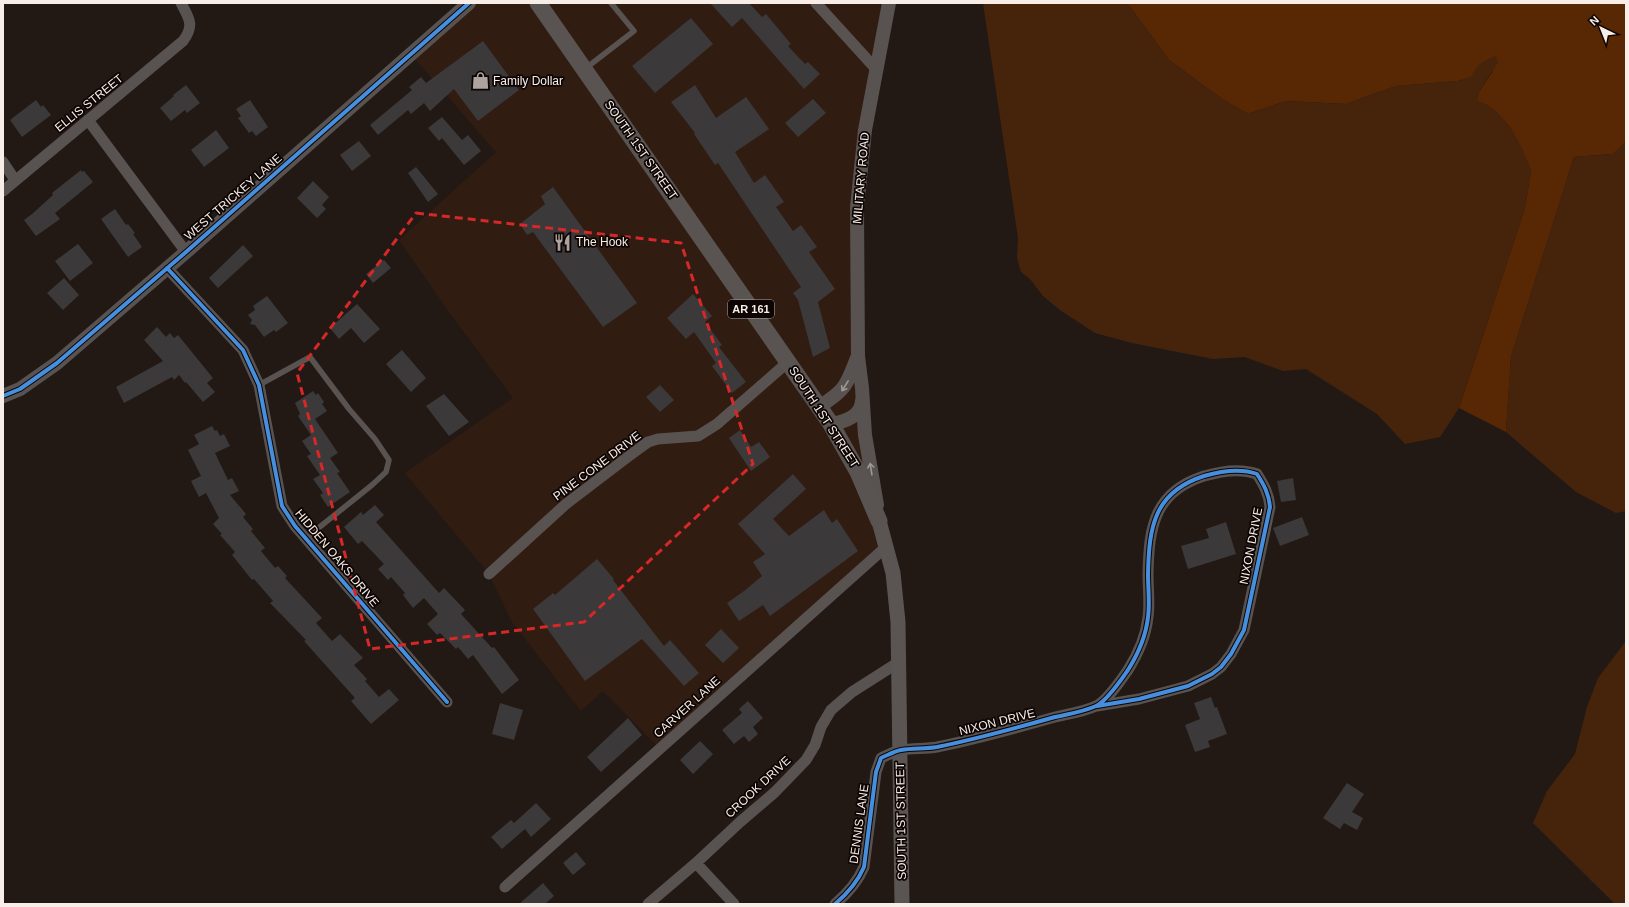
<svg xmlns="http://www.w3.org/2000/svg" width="1629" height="907" font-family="Arial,sans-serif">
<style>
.built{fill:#311c11}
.green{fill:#582703}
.water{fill:#46240c}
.building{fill:#3b3939}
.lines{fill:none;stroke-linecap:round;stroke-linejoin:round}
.service{stroke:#585351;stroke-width:5.5}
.minor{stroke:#585351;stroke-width:11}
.tertiary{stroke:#585351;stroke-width:14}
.secondary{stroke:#5a5553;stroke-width:15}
.primary{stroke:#595451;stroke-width:17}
.cycleway-casing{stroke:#0c0503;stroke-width:6}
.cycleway{stroke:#468fdf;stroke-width:4}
.oneway{stroke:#a09894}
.marked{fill:none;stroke:#d62828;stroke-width:3;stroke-dasharray:8 5;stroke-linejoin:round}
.labels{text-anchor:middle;stroke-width:3.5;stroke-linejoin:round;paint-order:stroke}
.shield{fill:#0c0503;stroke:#b2a7a3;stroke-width:1}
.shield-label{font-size:11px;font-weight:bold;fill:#f9ede7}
.poi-label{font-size:12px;fill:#f9ede7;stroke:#0c0503;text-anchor:start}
.street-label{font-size:12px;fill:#f9ede7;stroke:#0c0503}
</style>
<rect width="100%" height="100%" fill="#221915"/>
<path class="built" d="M 469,3 L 890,3 L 865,130 L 858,356 L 887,546 L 660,749 L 603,691 L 581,711 L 512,622 L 489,574 L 405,473 L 513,398 L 449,312 L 399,240 L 496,152 L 416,60 L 409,57 Z"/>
<path class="green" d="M 1127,3 L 1626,3 L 1626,142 L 1613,154 L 1574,157 L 1511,357 L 1506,432 L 1459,408 L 1525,208 L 1531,170 L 1510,127 L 1496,112 L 1487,105 L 1477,101 L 1479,92 L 1493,71 L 1458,81 L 1396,86 L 1346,104 L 1286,101 L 1248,114 L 1222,99 L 1169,60 Z"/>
<path class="water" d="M 983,3 L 1127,3 L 1169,60 L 1222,99 L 1248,114 L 1286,101 L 1346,104 L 1396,86 L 1458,81 L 1471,77 C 1477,64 1483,61 1496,56 L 1498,62 L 1479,92 L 1477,101 L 1487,105 L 1496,112 L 1510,127 L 1522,148 L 1531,170 L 1525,208 L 1459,408 L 1440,437 L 1405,444 L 1377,414 L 1306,369 L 1283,371 L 1245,357 L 1213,359 L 1132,343 L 1095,333 L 1060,310 L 1043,296 L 1030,279 L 1021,272 L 1017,258 L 1018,238 Z
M 1626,142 L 1626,511 L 1616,513 L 1576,492 L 1506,432 L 1511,357 L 1574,157 L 1613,154 Z
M 1626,641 L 1626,904 L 1615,904 L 1533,823 L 1547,791 L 1575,754 L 1587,707 L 1598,678 Z"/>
<path class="building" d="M 710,3 L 749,3 L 762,17 L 766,14 L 791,44 L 788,46 L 805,64 L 808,62 L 820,74 L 804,89 L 742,18 L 732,27 Z
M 691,18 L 713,44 L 655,93 L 632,66 Z
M 483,41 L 519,90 L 478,121 L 454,89 L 430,111 L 424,103 L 411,114 L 408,110 L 378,135 L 370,125 L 412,90 L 409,87 L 421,77 L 426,83 Z
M 186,85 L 200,103 L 187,113 L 185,110 L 171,121 L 160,108 L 174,96 L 173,95 Z
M 695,85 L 716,118 L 746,97 L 769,129 L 735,152 L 754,183 L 765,175 L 784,202 L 776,207 L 793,231 L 801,225 L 817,247 L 809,252 L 835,289 L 818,302 L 830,348 L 813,357 L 798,300 L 793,293 L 801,287 L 718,163 L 715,165 L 694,134 L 695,133 L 671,102 Z
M 813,99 L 826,113 L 798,137 L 785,123 Z
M 36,100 L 41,107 L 43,105 L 51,115 L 22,137 L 10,120 Z
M 250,100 L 268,127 L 256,136 L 252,131 L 249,133 L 238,118 L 241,116 L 236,109 Z
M 442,117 L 462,140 L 468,135 L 481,151 L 464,165 L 442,138 L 439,141 L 428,128 Z
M 216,130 L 229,148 L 204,167 L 191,150 Z
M 359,141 L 371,156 L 352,171 L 340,155 Z
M 416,167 L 438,194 L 428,202 L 408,173 Z
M 81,170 L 82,172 L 84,171 L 93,182 L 55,213 L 60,219 L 36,236 L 24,220 L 32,214 L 53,195 L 52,193 Z
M 313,181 L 329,197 L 322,205 L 326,209 L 317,218 L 297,198 Z
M 553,187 L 637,303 L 603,327 L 533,232 L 527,235 L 520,224 L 545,204 L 541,196 Z
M 115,209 L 126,225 L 128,224 L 135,233 L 133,234 L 142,247 L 128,257 L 101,219 Z
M 78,244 L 93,263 L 70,281 L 55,261 Z
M 243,245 L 253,256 L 218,288 L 209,278 Z
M 384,260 L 391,268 L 373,283 L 366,274 Z
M 64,278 L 79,295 L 63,310 L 47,293 Z
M 693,294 L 712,316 L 705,322 L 722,345 L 719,347 L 746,382 L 732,393 L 712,366 L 716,363 L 694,332 L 686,339 L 667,318 Z
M 267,296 L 288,323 L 276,332 L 274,330 L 264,337 L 255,325 L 250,324 L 252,320 L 248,315 L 255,310 L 253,306 Z
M 357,304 L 380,329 L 364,343 L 351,328 L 339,339 L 330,328 Z
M 157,327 L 166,337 L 170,333 L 174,338 L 178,335 L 213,378 L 207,383 L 215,392 L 203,402 L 186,382 L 185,383 L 179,375 L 174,380 L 172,377 L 124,403 L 116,387 L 163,361 L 144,340 Z
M 402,350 L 426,378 L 411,392 L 386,364 Z
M 660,385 L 674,400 L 660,412 L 646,397 Z
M 313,391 L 316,395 L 318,393 L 324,402 L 322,404 L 327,411 L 315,419 L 338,453 L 330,458 L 340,472 L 337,473 L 350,492 L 328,507 L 320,495 L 323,493 L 313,479 L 320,475 L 307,456 L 311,454 L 302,441 L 311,435 L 298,416 L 300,414 L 295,403 Z
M 444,394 L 469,422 L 449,436 L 426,406 Z
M 212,426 L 215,431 L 217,430 L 220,436 L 224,434 L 230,446 L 215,453 L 228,480 L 232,478 L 239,491 L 230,495 L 246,514 L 243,517 L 253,529 L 251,531 L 265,548 L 261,551 L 275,568 L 278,566 L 287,576 L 285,578 L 322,618 L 316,623 L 332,641 L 340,634 L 363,658 L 354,665 L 367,679 L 365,681 L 379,697 L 389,689 L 399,700 L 371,724 L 351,701 L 355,698 L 304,641 L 306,640 L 270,603 L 273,601 L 254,579 L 252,580 L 232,555 L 235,552 L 220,535 L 222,534 L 213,524 L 219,518 L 206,493 L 199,497 L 191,481 L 201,476 L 188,450 L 199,444 L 194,435 Z
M 740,430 L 751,447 L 759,442 L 770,457 L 751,471 L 729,438 Z
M 793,474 L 806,489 L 773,519 L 789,536 L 824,510 L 832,523 L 837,519 L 858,551 L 770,616 L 763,605 L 739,621 L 727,603 L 744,591 L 762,576 L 753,562 L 765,554 L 738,524 Z
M 1293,478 L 1296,500 L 1281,502 L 1277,481 Z
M 375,505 L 384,515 L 376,522 L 439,593 L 444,588 L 465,610 L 461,614 L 492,648 L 494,647 L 519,680 L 502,694 L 473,655 L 468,659 L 458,647 L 456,649 L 440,633 L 437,635 L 427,624 L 438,614 L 424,598 L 413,608 L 403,595 L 405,593 L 391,577 L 388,580 L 378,569 L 384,564 L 362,541 L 358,544 L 344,527 L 361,512 L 363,515 Z
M 1302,517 L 1309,535 L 1280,546 L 1273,528 Z
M 1226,522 L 1236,554 L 1188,569 L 1181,546 L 1209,538 L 1206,529 Z
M 597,559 L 614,579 L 613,580 L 664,646 L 670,640 L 699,673 L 684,686 L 642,639 L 585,681 L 533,609 L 553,593 L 555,595 Z
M 721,629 L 739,648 L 723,663 L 705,645 Z
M 1211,697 L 1215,708 L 1217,707 L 1227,734 L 1208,741 L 1210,747 L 1195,752 L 1185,725 L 1200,719 L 1194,703 Z
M 748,701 L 763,718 L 753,727 L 758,734 L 749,742 L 744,736 L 734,744 L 722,730 L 742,713 L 739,709 Z
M 500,703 L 523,710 L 514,740 L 492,734 Z
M 628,718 L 642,735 L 601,772 L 587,757 Z
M 700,741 L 713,754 L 693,774 L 680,760 Z
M 1347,783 L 1364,794 L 1352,812 L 1363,818 L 1357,830 L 1344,823 L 1340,829 L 1323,818 Z
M 536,803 L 551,819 L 531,837 L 525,829 L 502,849 L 491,837 L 511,820 L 514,823 Z
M 576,852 L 586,864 L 573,875 L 563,863 Z
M 543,883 L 554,896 L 545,904 L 519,904 Z"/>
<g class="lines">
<path class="service" d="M 586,68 L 634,31 L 611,3
M 259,385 L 310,357 L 349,409 L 375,439 L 389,460 L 386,472 L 372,485 L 306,538"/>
<path class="minor" d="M 816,3 L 876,69
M 88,120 L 186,252
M 3,162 L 15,180
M 3,191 L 183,41 C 195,25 189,18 181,3
M 167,268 L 243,350 L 259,385 L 282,506 L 295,526 L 447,702
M 489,574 L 566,504 L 629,456 L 648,442 L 658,439 L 698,436 L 717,424 L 788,362
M 696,863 L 734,904
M 505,887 L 887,546
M 648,904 L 696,863 L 740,822 L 775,792 L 806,760 L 815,745 L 821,727 L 831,710 L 852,692 L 899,662
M 835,904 C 847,894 858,881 864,867 L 876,772 L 881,758 C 888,755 895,751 901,750 C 913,748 925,749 937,747 C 977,739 1016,728 1055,717 C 1068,714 1083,712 1096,706 C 1107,701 1121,680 1128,670 C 1138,654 1146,636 1148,617 C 1150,603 1148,589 1148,574 C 1149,527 1154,492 1204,476 C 1221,471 1241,468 1257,474 C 1264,485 1269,494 1270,507 L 1244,630 L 1231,654 L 1221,667 L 1212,674 L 1188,686 L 1139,699 L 1097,706"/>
<path class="tertiary" d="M 3,396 L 20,389 L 57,363 L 186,252 L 469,3
M 819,407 C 845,390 846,387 857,358
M 831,424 C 844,422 862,416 862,400
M 877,505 L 865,435 L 862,388 L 858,356 L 857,207 L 865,130 L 889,3"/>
<path class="secondary" d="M 879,521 L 893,573 L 898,622 L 902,904"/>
<path class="primary" d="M 538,3 L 831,424 L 858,472 L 879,521"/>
<defs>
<path id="cycleway" d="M 167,268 L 243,350 L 259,385 L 282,506 L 295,526 L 447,702
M 3,396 L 20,389 L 57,363 L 186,252 L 469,3
M 835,904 C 847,894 858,881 864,867 L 876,772 L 881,758 C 888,755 895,751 901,750 C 913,748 925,749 937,747 C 977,739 1016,728 1055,717 C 1068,714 1083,712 1096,706 C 1107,701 1121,680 1128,670 C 1138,654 1146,636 1148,617 C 1150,603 1148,589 1148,574 C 1149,527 1154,492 1204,476 C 1221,471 1241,468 1257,474 C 1264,485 1269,494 1270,507 L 1244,630 L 1231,654 L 1221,667 L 1212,674 L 1188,686 L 1139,699 L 1097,706"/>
</defs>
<use href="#cycleway" class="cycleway-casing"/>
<use href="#cycleway" class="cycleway"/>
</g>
<defs><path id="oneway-shaft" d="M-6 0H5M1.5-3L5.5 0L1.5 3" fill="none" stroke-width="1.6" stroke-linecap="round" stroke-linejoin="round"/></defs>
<g class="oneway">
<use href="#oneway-shaft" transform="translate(845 386) rotate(122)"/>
<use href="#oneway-shaft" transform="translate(871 469) rotate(-99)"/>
</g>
<path class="marked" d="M 416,213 L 681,243 L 753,464 L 584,622 L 370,649 L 297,373 Z"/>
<defs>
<symbol id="shop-bare" viewBox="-9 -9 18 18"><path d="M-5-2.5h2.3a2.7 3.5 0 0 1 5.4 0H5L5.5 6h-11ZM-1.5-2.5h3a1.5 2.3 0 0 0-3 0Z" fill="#aea39e" stroke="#0c0503" stroke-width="2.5" paint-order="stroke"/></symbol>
<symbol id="restaurant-bare" viewBox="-9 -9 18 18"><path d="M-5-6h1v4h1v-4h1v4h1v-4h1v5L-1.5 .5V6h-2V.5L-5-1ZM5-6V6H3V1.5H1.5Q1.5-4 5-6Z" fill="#aea39e" stroke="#0c0503" stroke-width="2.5" paint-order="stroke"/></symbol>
</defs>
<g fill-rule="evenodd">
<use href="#shop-bare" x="468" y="68" width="25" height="25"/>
<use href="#restaurant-bare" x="550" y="230" width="25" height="25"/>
</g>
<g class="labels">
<rect class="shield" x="728" y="300" width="46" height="18" rx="3"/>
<g class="shield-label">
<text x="751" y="313">AR 161</text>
</g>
<g class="poi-label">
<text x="493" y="85">Family Dollar</text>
<text x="576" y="246">The Hook</text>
</g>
<g class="street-label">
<text transform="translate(89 103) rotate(-39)" y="4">ELLIS STREET</text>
<text transform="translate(641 150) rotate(55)" y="4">SOUTH 1ST STREET</text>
<text transform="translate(861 178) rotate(-85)" y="4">MILITARY ROAD</text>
<text transform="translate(233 197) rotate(-41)" y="4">WEST TRICKEY LANE</text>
<text transform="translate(824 417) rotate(57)" y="4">SOUTH 1ST STREET</text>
<text transform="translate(597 466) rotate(-37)" y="4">PINE CONE DRIVE</text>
<text transform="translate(1251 546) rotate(-79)" y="4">NIXON DRIVE</text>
<text transform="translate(337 558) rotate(50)" y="4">HIDDEN OAKS DRIVE</text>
<text transform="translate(687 707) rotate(-42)" y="4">CARVER LANE</text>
<text transform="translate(997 722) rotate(-14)" y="4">NIXON DRIVE</text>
<text transform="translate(758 787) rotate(-43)" y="4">CROOK DRIVE</text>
<text transform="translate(901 821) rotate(-91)" y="4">SOUTH 1ST STREET</text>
<text transform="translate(859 824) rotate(-82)" y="4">DENNIS LANE</text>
</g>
</g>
<rect width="1629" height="907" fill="none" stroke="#f9ede7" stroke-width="8"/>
<g transform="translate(1601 28) rotate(317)" stroke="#0c0503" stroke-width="3" paint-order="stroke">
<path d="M0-3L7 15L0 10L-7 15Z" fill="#f9ede7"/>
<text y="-6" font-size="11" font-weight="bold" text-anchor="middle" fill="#f9ede7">N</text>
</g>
</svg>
